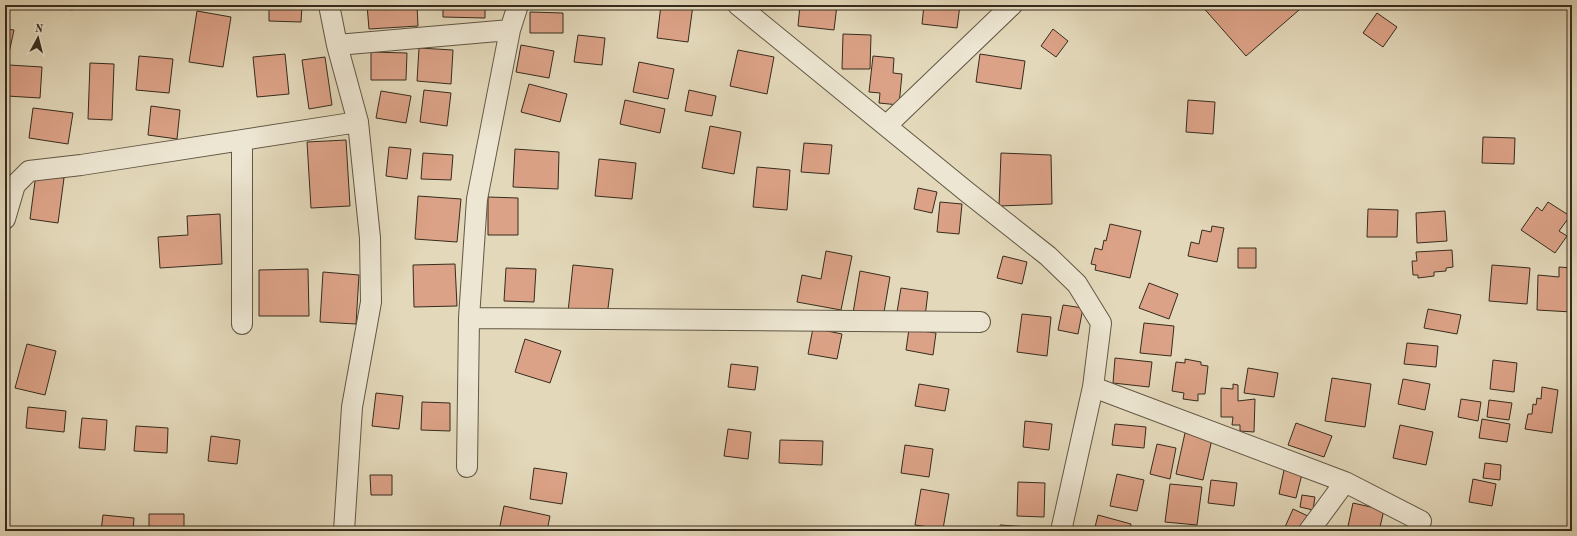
<svg xmlns="http://www.w3.org/2000/svg" width="1577" height="536" font-family="'Old Standard TT',serif">
<style>
.building{fill:#dca287;stroke:#362c1d}
.lines{fill:none;stroke-linecap:round;stroke-linejoin:round}
.minor-casing{stroke:#615744;stroke-width:22}
.minor{stroke:#ede6d2;stroke-width:20}
</style>
<rect width="100%" height="100%" fill="#e3d8ba"/>
<filter id="stains"><feTurbulence type="fractalNoise" baseFrequency=".005" numOctaves="4"/><feColorMatrix values="0 0 0 0 .2 0 0 0 0 .09 0 0 0 0 .02 0 0 0 .5 -.17"/></filter>
<radialGradient id="worn" r=".72"><stop offset=".6" stop-color="#630" stop-opacity="0"/><stop offset="1" stop-color="#630" stop-opacity=".3"/></radialGradient>
<path class="building" d="M 70,5 L 95,5 L 71,10 Z
M 269,5 L 302,5 L 301,22 L 269,21 Z
M 367,5 L 417,5 L 418,26 L 369,29 Z
M 443,5 L 485,5 L 485,18 L 443,17 Z
M 661,5 L 693,5 L 688,42 L 657,38 Z
M 800,5 L 837,5 L 834,30 L 798,26 Z
M 924,5 L 960,5 L 957,28 L 922,24 Z
M 1201,5 L 1294,5 L 1299,10 L 1246,56 Z
M 197,11 L 231,17 L 223,67 L 189,62 Z
M 530,12 L 563,13 L 563,33 L 530,33 Z
M 1377,13 L 1397,27 L 1383,47 L 1363,33 Z
M 5,29 L 14,30 L 9,53 L 5,52 Z
M 1053,29 L 1068,41 L 1056,57 L 1041,46 Z
M 843,34 L 871,35 L 870,69 L 842,69 Z
M 578,35 L 605,38 L 602,65 L 574,62 Z
M 521,45 L 554,51 L 549,78 L 516,72 Z
M 419,48 L 453,50 L 451,84 L 417,81 Z
M 738,50 L 774,57 L 767,94 L 730,86 Z
M 371,52 L 407,53 L 406,80 L 371,80 Z
M 285,54 L 289,94 L 257,97 L 253,57 Z
M 980,54 L 1025,61 L 1021,89 L 976,82 Z
M 139,56 L 173,59 L 169,93 L 136,90 Z
M 873,56 L 894,58 L 893,73 L 902,74 L 899,105 L 879,103 L 880,93 L 869,92 Z
M 325,57 L 332,105 L 309,109 L 302,60 Z
M 639,62 L 674,69 L 668,99 L 633,92 Z
M 90,63 L 114,64 L 112,120 L 88,119 Z
M 9,65 L 42,67 L 40,98 L 7,96 Z
M 529,84 L 567,94 L 560,122 L 521,112 Z
M 424,90 L 451,93 L 447,126 L 420,122 Z
M 689,90 L 716,96 L 712,116 L 685,111 Z
M 381,91 L 411,96 L 406,123 L 376,118 Z
M 625,100 L 665,109 L 660,133 L 620,124 Z
M 1188,100 L 1215,102 L 1213,134 L 1186,132 Z
M 151,106 L 180,110 L 177,139 L 148,135 Z
M 33,108 L 73,113 L 68,144 L 29,138 Z
M 710,126 L 741,132 L 734,174 L 702,168 Z
M 1483,137 L 1515,138 L 1514,164 L 1482,163 Z
M 346,140 L 350,206 L 311,208 L 307,142 Z
M 804,143 L 832,145 L 829,174 L 801,172 Z
M 389,147 L 411,149 L 407,179 L 386,176 Z
M 515,149 L 559,152 L 558,189 L 513,187 Z
M 423,153 L 453,155 L 451,180 L 421,179 Z
M 1001,153 L 1051,155 L 1052,204 L 999,206 Z
M 599,159 L 636,163 L 632,199 L 595,196 Z
M 757,167 L 790,170 L 787,210 L 753,207 Z
M 36,174 L 64,178 L 58,223 L 30,219 Z
M 918,188 L 937,192 L 932,213 L 914,209 Z
M 418,196 L 461,199 L 457,242 L 415,239 Z
M 488,197 L 518,198 L 518,235 L 488,235 Z
M 940,202 L 962,204 L 959,234 L 937,232 Z
M 1548,202 L 1570,216 L 1559,231 L 1567,236 L 1555,253 L 1521,230 L 1537,207 L 1542,211 Z
M 1368,209 L 1398,210 L 1397,237 L 1367,237 Z
M 1445,211 L 1447,241 L 1417,243 L 1416,213 Z
M 220,214 L 222,264 L 160,268 L 158,237 L 188,235 L 187,216 Z
M 1110,224 L 1141,231 L 1130,278 L 1095,270 L 1096,265 L 1091,264 L 1095,248 L 1102,250 L 1104,240 L 1106,241 Z
M 1212,226 L 1224,228 L 1217,262 L 1188,256 L 1191,242 L 1199,244 L 1202,230 L 1211,232 Z
M 1238,248 L 1256,248 L 1256,268 L 1238,268 Z
M 1452,250 L 1453,267 L 1446,268 L 1446,271 L 1434,272 L 1434,276 L 1418,278 L 1418,275 L 1413,275 L 1412,261 L 1417,261 L 1416,252 Z
M 826,251 L 852,256 L 841,310 L 797,302 L 802,275 L 821,279 Z
M 1003,256 L 1027,262 L 1022,284 L 997,278 Z
M 455,264 L 457,306 L 414,307 L 413,265 Z
M 573,265 L 613,269 L 607,316 L 568,312 Z
M 1492,265 L 1530,268 L 1527,304 L 1489,301 Z
M 1559,267 L 1572,268 L 1572,312 L 1537,310 L 1538,275 L 1559,277 Z
M 506,268 L 536,269 L 534,302 L 504,301 Z
M 308,269 L 309,316 L 259,316 L 259,270 Z
M 860,271 L 890,277 L 883,318 L 853,313 Z
M 323,272 L 359,275 L 356,324 L 320,322 Z
M 1149,283 L 1178,294 L 1169,319 L 1139,308 Z
M 901,288 L 928,292 L 925,317 L 897,312 Z
M 1063,305 L 1083,308 L 1078,334 L 1058,330 Z
M 1428,309 L 1461,315 L 1457,334 L 1424,328 Z
M 1022,314 L 1051,317 L 1047,356 L 1017,352 Z
M 1144,323 L 1174,326 L 1171,356 L 1140,353 Z
M 813,328 L 842,334 L 837,359 L 808,354 Z
M 909,329 L 936,333 L 933,355 L 906,350 Z
M 525,339 L 561,351 L 550,383 L 515,372 Z
M 1407,343 L 1438,346 L 1436,367 L 1404,364 Z
M 27,344 L 56,351 L 45,395 L 15,388 Z
M 1115,358 L 1152,362 L 1149,387 L 1113,383 Z
M 1185,359 L 1201,362 L 1201,365 L 1208,366 L 1205,394 L 1198,394 L 1198,401 L 1183,399 L 1184,393 L 1172,391 L 1176,362 L 1185,363 Z
M 1493,360 L 1517,363 L 1514,392 L 1490,389 Z
M 731,364 L 758,367 L 755,390 L 728,387 Z
M 1248,368 L 1278,373 L 1274,397 L 1244,393 Z
M 1332,378 L 1371,384 L 1365,427 L 1325,421 Z
M 1403,379 L 1430,384 L 1425,410 L 1398,404 Z
M 919,384 L 949,389 L 945,411 L 915,406 Z
M 1233,384 L 1238,385 L 1238,401 L 1255,399 L 1254,432 L 1240,431 L 1240,425 L 1232,425 L 1233,417 L 1221,417 L 1221,388 L 1233,389 Z
M 1542,387 L 1558,390 L 1552,433 L 1525,429 L 1528,414 L 1532,414 L 1533,404 L 1536,405 L 1537,398 L 1541,399 Z
M 1572,392 L 1572,416 L 1569,415 Z
M 376,393 L 403,396 L 399,429 L 372,426 Z
M 1461,399 L 1481,402 L 1478,421 L 1458,417 Z
M 1489,400 L 1512,403 L 1509,420 L 1487,417 Z
M 422,402 L 450,403 L 450,431 L 421,430 Z
M 28,407 L 66,411 L 64,432 L 26,428 Z
M 82,418 L 107,420 L 105,450 L 79,448 Z
M 1482,419 L 1510,424 L 1507,442 L 1479,438 Z
M 1025,421 L 1052,424 L 1049,450 L 1023,447 Z
M 1296,423 L 1332,436 L 1324,457 L 1288,445 Z
M 1115,424 L 1146,427 L 1144,448 L 1112,445 Z
M 1400,425 L 1433,432 L 1426,465 L 1393,458 Z
M 136,426 L 168,428 L 167,453 L 134,451 Z
M 728,429 L 751,432 L 748,459 L 724,456 Z
M 1185,433 L 1212,439 L 1203,480 L 1176,474 Z
M 211,436 L 240,440 L 237,464 L 208,461 Z
M 780,440 L 823,441 L 822,465 L 779,463 Z
M 1157,444 L 1176,448 L 1170,479 L 1150,474 Z
M 905,445 L 933,449 L 929,477 L 901,473 Z
M 1485,463 L 1501,465 L 1500,480 L 1483,478 Z
M 534,468 L 567,473 L 562,504 L 530,499 Z
M 1284,470 L 1302,474 L 1296,498 L 1279,494 Z
M 1117,474 L 1144,480 L 1137,511 L 1110,506 Z
M 370,475 L 392,475 L 392,495 L 371,495 Z
M 1473,479 L 1496,484 L 1492,506 L 1469,502 Z
M 1211,480 L 1237,483 L 1234,506 L 1208,503 Z
M 1018,482 L 1045,483 L 1044,517 L 1017,516 Z
M 1170,484 L 1202,487 L 1197,525 L 1165,522 Z
M 921,489 L 949,494 L 943,529 L 915,525 Z
M 1302,495 L 1315,497 L 1313,510 L 1300,507 Z
M 1353,503 L 1384,510 L 1379,531 L 1347,531 Z
M 504,506 L 550,516 L 547,531 L 499,531 Z
M 1293,509 L 1310,517 L 1303,531 L 1295,531 L 1285,527 Z
M 149,514 L 184,514 L 184,531 L 149,531 Z
M 103,515 L 134,518 L 133,531 L 101,531 Z
M 1098,515 L 1131,524 L 1130,531 L 1094,531 Z
M 1000,525 L 1030,527 L 1030,531 L 1000,531 Z"/>
<g class="lines">
<defs>
<path id="minor" d="M 329,5 L 337,45 L 358,122 L 370,238 L 371,302 L 352,407 L 344,531
M 738,5 L 967,192 L 1048,256 L 1077,284 L 1101,323 L 1093,387 L 1061,531
M 337,45 L 510,30
M 886,126 L 1012,5
M 5,219 L 15,185 L 29,171 L 81,165 L 358,122
M 469,318 L 980,322
M 242,324 L 242,140
M 1093,387 L 1345,482 L 1421,521
M 467,467 L 469,318 L 477,199 L 510,30 L 518,5
M 1309,531 L 1345,482"/>
</defs>
<use href="#minor" class="minor-casing"/>
<use href="#minor" class="minor"/>
</g>
<rect width="1577" height="536" fill="none" stroke="#e3d8ba" stroke-width="20"/>
<rect x="6" y="6" width="1565" height="524" fill="none" stroke="#362c1d" stroke-width="2"/>
<rect x="10" y="10" width="1557" height="516" fill="none" stroke="#362c1d"/>
<g transform="translate(38 38) rotate(7)" stroke="#ede6d2" stroke-width="3" paint-order="stroke">
<path d="M0-3L7 15L0 10L-7 15Z" fill="#362c1d"/>
<text y="-6" font-size="11" font-weight="bold" text-anchor="middle" fill="#362c1d">N</text>
</g>
<rect width="100%" height="100%" filter="url(#stains)"/>
<rect width="100%" height="100%" fill="url(#worn)"/>
</svg>
